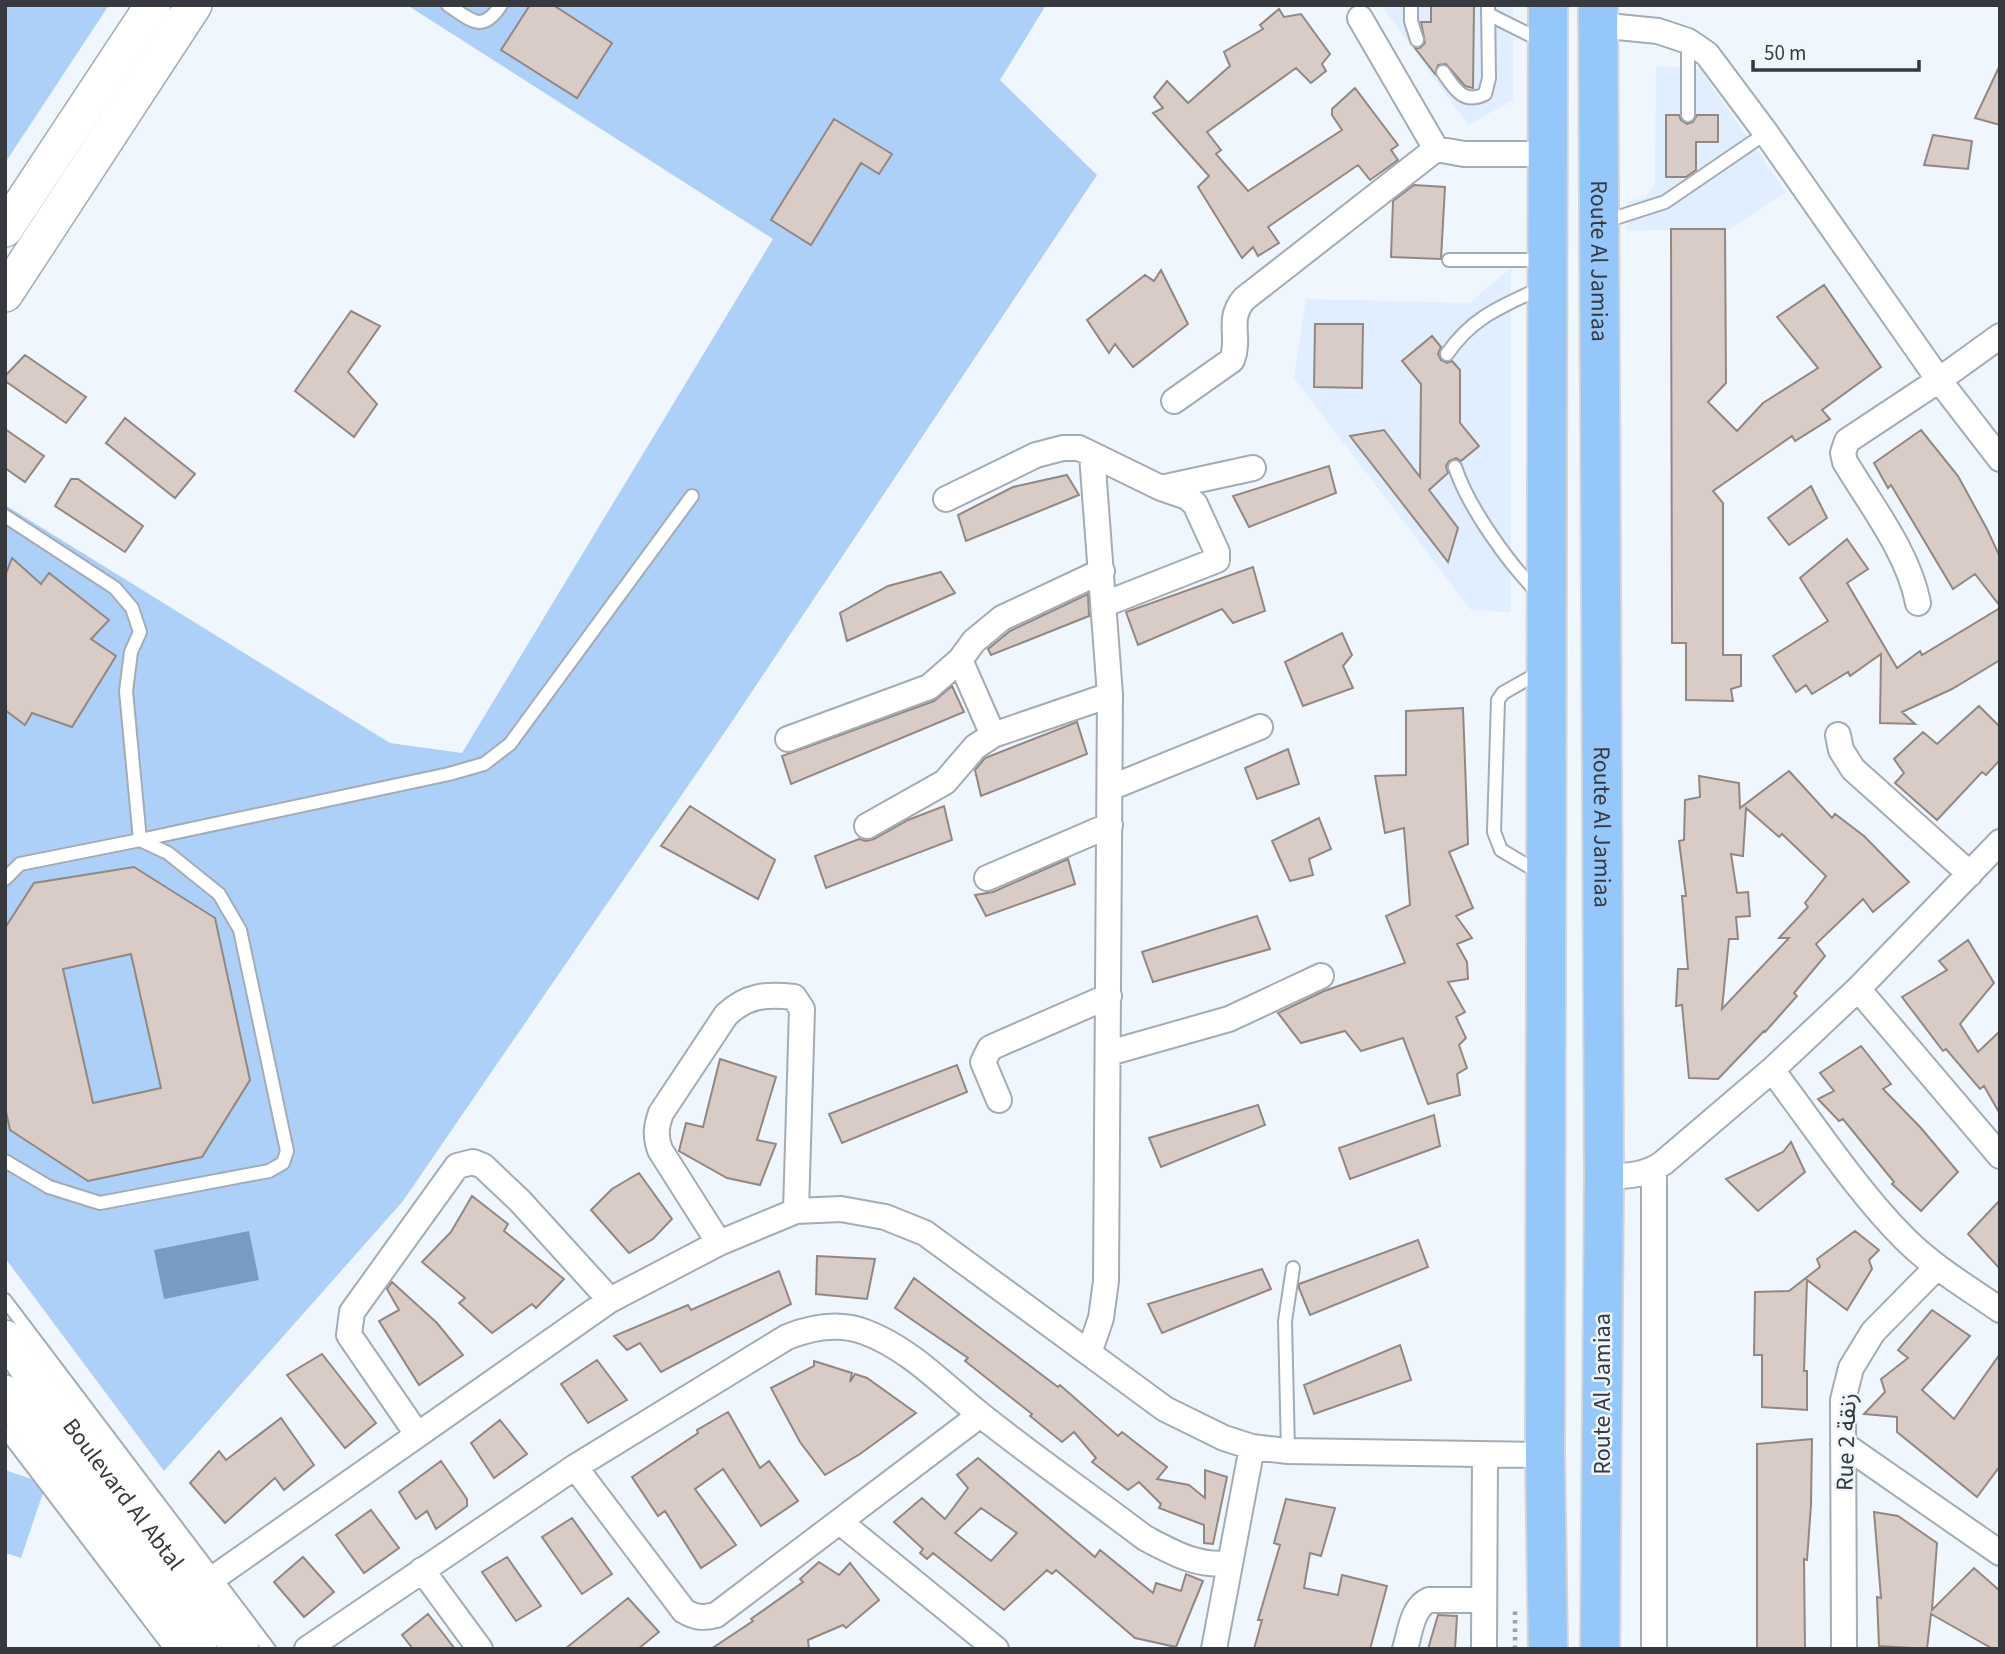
<svg xmlns="http://www.w3.org/2000/svg" width="2005" height="1654" font-family="'Source Sans 3','Noto Sans Arabic',sans-serif">
<style>
.built{fill:#e0eeff}
.green{fill:#add0f8}
.water{fill:#789bc2}
.building{fill:#d9cbc6;stroke:#938782;stroke-width:2;fill-rule:evenodd}
.lines{fill:none;stroke-linecap:round;stroke-linejoin:round}
.lane-casing{stroke:#a3acb5;stroke-width:16}
.street-casing{stroke:#a3acb5;stroke-width:28}
.secondary-casing{stroke:#a3acb5;stroke-width:38}
.primary-casing{stroke:#d3d4d5;stroke-width:42}
.path{stroke:#9da2a9;stroke-width:4.5;stroke-dasharray:3.5 5;stroke-linecap:butt}
.lane{stroke:#fff;stroke-width:12}
.street{stroke:#fff;stroke-width:24}
.secondary{stroke:#fff;stroke-width:35}
.primary{stroke:#96c7fa;stroke-width:38}
.labels{text-anchor:middle;stroke-width:5;stroke-linejoin:round;paint-order:stroke}
.street-label{font-size:24px;fill:#363a3e;stroke:#eff6fe}
</style>
<rect width="100%" height="100%" fill="#eff6fe"/>
<path class="built" d="M 1381,5 L 1513,5 L 1513,100 L 1468,125 Z
M 1656,66 L 1700,69 L 1786,192 L 1732,228 L 1627,231 L 1627,201 L 1645,198 L 1655,183 Z
M 1511,268 L 1511,612 L 1471,610 L 1294,378 L 1306,299 L 1469,303 Z"/>
<path class="green" d="M 5,5 L 109,5 L 5,163 Z
M 407,5 L 1046,5 L 1000,80 L 1097,175 L 729,726 L 403,1201 L 164,1471 L 5,1258 L 5,505 L 390,743 L 462,753 L 773,239 Z
M 5,1470 L 46,1484 L 21,1558 L 5,1553 Z"/>
<path class="water" d="M 249,1231 L 259,1280 L 164,1299 L 154,1250 Z"/>
<path class="building" d="M 530,5 L 553,5 L 612,43 L 577,98 L 501,50 Z
M 1431,5 L 1474,5 L 1473,88 L 1465,86 L 1446,64 L 1438,65 L 1435,74 L 1415,48 L 1420,48 L 1425,43 L 1421,22 L 1431,22 Z
M 1279,9 L 1284,17 L 1301,14 L 1330,54 L 1322,64 L 1326,71 L 1311,83 L 1296,68 L 1207,132 L 1221,150 L 1216,154 L 1248,191 L 1342,130 L 1332,115 L 1332,109 L 1355,88 L 1398,145 L 1391,150 L 1398,160 L 1370,180 L 1358,165 L 1268,227 L 1279,243 L 1258,256 L 1253,247 L 1242,258 L 1198,187 L 1209,176 L 1153,113 L 1163,108 L 1154,97 L 1167,81 L 1188,103 L 1230,66 L 1224,52 L 1263,29 L 1260,25 Z
M 2000,65 L 2000,125 L 1975,118 Z
M 1666,115 L 1679,115 L 1681,120 L 1687,124 L 1693,122 L 1697,115 L 1718,115 L 1718,142 L 1696,142 L 1696,170 L 1686,177 L 1666,177 Z
M 834,119 L 892,154 L 879,174 L 861,163 L 811,245 L 771,220 Z
M 1933,135 L 1972,141 L 1968,169 L 1924,165 Z
M 1414,185 L 1445,187 L 1441,259 L 1391,257 L 1393,201 Z
M 1671,229 L 1725,229 L 1726,383 L 1708,402 L 1737,431 L 1763,403 L 1818,368 L 1777,317 L 1824,285 L 1881,367 L 1822,410 L 1830,419 L 1795,441 L 1792,436 L 1713,491 L 1723,503 L 1723,655 L 1741,655 L 1741,686 L 1731,689 L 1733,701 L 1686,700 L 1686,643 L 1672,643 Z
M 1161,270 L 1188,324 L 1133,367 L 1115,344 L 1109,353 L 1087,320 L 1145,275 L 1154,281 Z
M 351,311 L 380,326 L 348,372 L 377,404 L 354,437 L 295,391 Z
M 1315,324 L 1363,324 L 1362,388 L 1314,387 Z
M 1432,336 L 1441,347 L 1438,354 L 1441,360 L 1447,363 L 1452,361 L 1460,370 L 1460,423 L 1479,446 L 1461,461 L 1456,458 L 1449,461 L 1446,466 L 1448,473 L 1429,490 L 1458,528 L 1448,562 L 1350,436 L 1384,430 L 1420,477 L 1421,384 L 1402,361 Z
M 25,355 L 86,397 L 66,423 L 5,381 L 5,376 Z
M 125,418 L 195,474 L 175,498 L 106,443 Z
M 5,429 L 44,456 L 25,482 L 5,468 Z
M 1921,430 L 1958,476 L 1987,529 L 2000,557 L 2000,606 L 1975,574 L 1953,589 L 1891,485 L 1888,488 L 1874,463 Z
M 1329,466 L 1336,493 L 1249,527 L 1233,496 Z
M 1067,475 L 1079,495 L 966,541 L 958,515 L 1013,487 Z
M 71,479 L 78,479 L 143,526 L 125,552 L 55,506 Z
M 1811,486 L 1827,518 L 1789,545 L 1768,518 Z
M 1847,539 L 1868,569 L 1847,583 L 1897,668 L 1920,651 L 1922,655 L 2000,608 L 2000,660 L 1952,689 L 1902,712 L 1915,724 L 1880,723 L 1881,654 L 1850,676 L 1848,672 L 1812,694 L 1806,685 L 1796,692 L 1773,656 L 1828,621 L 1800,578 Z
M 12,558 L 41,584 L 49,573 L 109,620 L 91,639 L 116,656 L 72,727 L 32,713 L 25,725 L 5,710 L 5,576 Z
M 1253,567 L 1265,611 L 1233,623 L 1222,609 L 1138,645 L 1126,612 Z
M 941,572 L 955,593 L 847,641 L 840,613 L 888,586 Z
M 1088,594 L 1089,616 L 991,655 L 988,649 L 1010,631 Z
M 1342,633 L 1352,655 L 1343,666 L 1353,688 L 1303,706 L 1285,662 Z
M 952,686 L 964,712 L 791,784 L 782,756 L 934,701 Z
M 1979,706 L 2000,727 L 2000,760 L 1986,775 L 1982,772 L 1937,820 L 1895,783 L 1904,773 L 1894,759 L 1923,732 L 1937,744 Z
M 1463,708 L 1468,844 L 1449,852 L 1473,908 L 1456,916 L 1472,938 L 1457,944 L 1467,962 L 1468,979 L 1448,982 L 1465,1012 L 1456,1017 L 1466,1038 L 1459,1045 L 1467,1068 L 1457,1074 L 1460,1095 L 1428,1104 L 1403,1038 L 1361,1051 L 1345,1031 L 1301,1043 L 1278,1013 L 1324,991 L 1405,963 L 1386,916 L 1410,905 L 1404,828 L 1385,833 L 1375,776 L 1406,775 L 1406,711 Z
M 1077,722 L 1087,754 L 981,796 L 975,770 L 985,758 Z
M 1288,749 L 1299,784 L 1257,799 L 1245,768 Z
M 1789,771 L 1832,818 L 1835,814 L 1864,836 L 1909,882 L 1873,912 L 1863,899 L 1816,944 L 1825,956 L 1794,993 L 1797,996 L 1765,1032 L 1764,1031 L 1718,1079 L 1689,1078 L 1682,1005 L 1676,1006 L 1678,969 L 1688,969 L 1682,896 L 1686,896 L 1679,841 L 1684,840 L 1685,800 L 1700,797 L 1699,776 L 1739,783 L 1740,808 ZM 1746,808 L 1779,837 L 1782,834 L 1826,876 L 1805,903 L 1808,907 L 1779,938 L 1789,938 L 1722,1009 L 1729,939 L 1738,939 L 1736,917 L 1750,916 L 1748,892 L 1737,893 L 1731,854 L 1743,856 Z
M 690,806 L 775,860 L 758,899 L 661,846 Z
M 944,806 L 952,840 L 826,888 L 815,856 L 859,839 L 866,841 L 874,839 L 908,820 Z
M 1319,818 L 1331,849 L 1309,859 L 1313,875 L 1290,881 L 1272,841 Z
M 1068,859 L 1075,884 L 986,916 L 975,895 L 993,892 Z
M 134,867 L 215,918 L 250,1080 L 202,1157 L 88,1181 L 10,1130 L 5,1107 L 5,928 L 34,883 ZM 131,954 L 161,1088 L 93,1103 L 63,969 Z
M 1257,916 L 1270,949 L 1153,982 L 1142,952 Z
M 1968,940 L 1994,983 L 1960,1024 L 1978,1052 L 2000,1031 L 2000,1114 L 1984,1086 L 1980,1089 L 1946,1049 L 1943,1051 L 1902,997 L 1947,970 L 1939,961 Z
M 1861,1046 L 1891,1084 L 1883,1089 L 1921,1128 L 1958,1172 L 1921,1211 L 1892,1184 L 1894,1182 L 1843,1119 L 1839,1121 L 1818,1099 L 1834,1091 L 1820,1073 Z
M 720,1059 L 776,1077 L 757,1140 L 776,1144 L 760,1185 L 727,1178 L 679,1151 L 686,1123 L 703,1127 Z
M 957,1065 L 967,1092 L 842,1143 L 829,1114 Z
M 1258,1105 L 1265,1125 L 1161,1167 L 1149,1138 Z
M 1434,1115 L 1440,1146 L 1350,1179 L 1339,1148 Z
M 1791,1142 L 1805,1172 L 1758,1211 L 1726,1179 L 1783,1152 Z
M 639,1173 L 672,1219 L 653,1239 L 629,1253 L 591,1210 L 612,1189 Z
M 472,1196 L 508,1224 L 504,1231 L 564,1279 L 536,1308 L 532,1304 L 492,1333 L 459,1303 L 465,1298 L 422,1262 L 451,1232 Z
M 2000,1200 L 2000,1269 L 1968,1234 Z
M 1855,1231 L 1879,1250 L 1869,1260 L 1872,1269 L 1847,1310 L 1807,1280 L 1804,1371 L 1807,1371 L 1807,1410 L 1762,1407 L 1762,1355 L 1754,1355 L 1755,1292 L 1789,1291 L 1820,1267 L 1817,1259 Z
M 1418,1240 L 1428,1267 L 1310,1315 L 1299,1288 L 1299,1284 Z
M 817,1256 L 875,1259 L 867,1299 L 816,1294 Z
M 1262,1269 L 1271,1289 L 1162,1333 L 1148,1304 Z
M 779,1271 L 791,1304 L 661,1372 L 640,1343 L 627,1350 L 614,1336 L 688,1305 L 691,1310 Z
M 914,1278 L 1058,1387 L 1060,1385 L 1118,1436 L 1122,1432 L 1167,1467 L 1157,1479 L 1189,1485 L 1205,1498 L 1205,1470 L 1227,1477 L 1213,1544 L 1204,1543 L 1204,1525 L 1159,1508 L 1161,1504 L 1139,1482 L 1128,1490 L 1092,1462 L 1096,1458 L 1074,1432 L 1062,1442 L 1030,1416 L 1032,1414 L 965,1361 L 968,1358 L 895,1308 Z
M 392,1282 L 437,1323 L 463,1355 L 419,1385 L 379,1321 L 399,1310 L 387,1289 Z
M 1932,1310 L 1970,1336 L 1922,1390 L 1954,1419 L 2000,1354 L 2000,1466 L 1977,1497 L 1897,1432 L 1897,1417 L 1864,1414 L 1885,1392 L 1881,1379 L 1908,1358 L 1898,1350 Z
M 1400,1345 L 1411,1380 L 1314,1414 L 1304,1385 Z
M 322,1354 L 376,1423 L 345,1448 L 287,1375 Z
M 597,1360 L 627,1400 L 588,1423 L 561,1384 Z
M 814,1361 L 852,1373 L 850,1382 L 855,1374 L 867,1378 L 916,1413 L 860,1454 L 825,1475 L 800,1442 L 771,1388 L 814,1366 Z
M 728,1412 L 760,1468 L 769,1461 L 798,1501 L 761,1526 L 723,1469 L 695,1489 L 736,1545 L 701,1568 L 665,1511 L 658,1516 L 632,1477 L 698,1433 L 697,1430 Z
M 281,1418 L 314,1465 L 284,1490 L 275,1478 L 225,1523 L 190,1483 L 219,1451 L 226,1460 Z
M 500,1420 L 527,1454 L 494,1478 L 471,1443 Z
M 1812,1439 L 1811,1505 L 1807,1560 L 1804,1559 L 1805,1649 L 1757,1649 L 1757,1444 Z
M 978,1458 L 1095,1557 L 1100,1550 L 1153,1593 L 1156,1583 L 1181,1591 L 1186,1574 L 1203,1581 L 1176,1647 L 1135,1638 L 1056,1570 L 1052,1574 L 1047,1570 L 1004,1610 L 933,1553 L 927,1559 L 920,1553 L 923,1549 L 894,1522 L 922,1498 L 945,1519 L 968,1488 L 957,1475 ZM 981,1508 L 1017,1533 L 991,1561 L 955,1533 Z
M 441,1461 L 467,1499 L 467,1506 L 436,1529 L 427,1511 L 416,1519 L 399,1492 Z
M 1286,1499 L 1335,1508 L 1321,1556 L 1310,1553 L 1304,1588 L 1338,1595 L 1342,1575 L 1387,1586 L 1370,1649 L 1254,1649 L 1262,1620 L 1258,1620 L 1280,1545 L 1274,1543 Z
M 371,1510 L 399,1548 L 364,1573 L 336,1535 Z
M 1874,1512 L 1898,1516 L 1937,1543 L 1932,1610 L 1974,1568 L 2000,1591 L 2000,1649 L 1993,1649 L 1931,1614 L 1927,1649 L 1879,1646 L 1877,1597 L 1881,1598 Z
M 572,1518 L 612,1574 L 582,1594 L 542,1537 Z
M 303,1557 L 334,1592 L 304,1617 L 274,1582 Z
M 507,1557 L 541,1606 L 516,1621 L 482,1572 Z
M 819,1562 L 839,1575 L 850,1563 L 879,1600 L 846,1628 L 843,1625 L 808,1640 L 809,1649 L 711,1649 L 753,1621 L 751,1619 L 803,1582 L 800,1579 Z
M 628,1598 L 659,1632 L 638,1649 L 565,1649 Z
M 428,1614 L 455,1649 L 413,1649 L 402,1635 Z
M 1438,1615 L 1457,1616 L 1455,1649 L 1428,1649 Z"/>
<g class="lines">
<defs>
<path id="lane" d="M 448,5 C 471,20 482,34 501,5
M 1411,5 L 1411,21 L 1417,40
M 1488,14 L 1544,42
M 1443,72 C 1454,88 1463,105 1485,94 L 1489,78 L 1488,5
M 1688,115 L 1688,42
M 1603,222 L 1665,202 L 1766,133
M 1449,260 L 1543,260
M 1447,354 C 1473,316 1503,306 1543,287
M 1455,467 C 1468,507 1509,564 1539,594
M 5,516 L 115,588 L 132,608 L 140,632 L 131,652 L 126,691 L 140,840 L 449,774 L 484,764 L 510,744 L 692,496
M 1540,873 L 1501,850 L 1494,832 L 1498,700 L 1503,693 L 1540,672
M 5,879 L 20,864 L 140,840 L 168,853 L 219,894 L 240,930 L 287,1151 L 283,1163 L 269,1171 L 100,1203 L 49,1187 L 5,1161
M 5,1300 L 269,1649
M 5,1431 L 171,1649
M 1288,1451 L 1285,1321 L 1293,1268"/>
<path id="street" d="M 1360,18 L 1436,149
M 1598,25 L 1658,31 L 1688,41 L 1707,54 L 1766,133 L 1939,380 L 2000,459
M 1174,401 L 1232,360 C 1241,337 1226,320 1244,299 L 1436,149 L 1464,154 L 1547,154
M 1161,488 L 1253,468
M 946,499 L 1036,455 L 1063,448 L 1079,448 L 1161,488 L 1187,497 L 1195,504 L 1217,552 L 1217,560 L 1105,604
M 1918,603 C 1909,554 1871,505 1845,462 L 1843,453 L 1847,441 L 1939,380 L 2000,336
M 960,660 L 993,735
M 1838,735 L 1841,750 L 1853,769 L 1970,874
M 788,739 L 929,687 L 960,660 L 974,641 L 1002,618 L 1102,571
M 1110,788 L 1260,727
M 867,826 L 945,782 L 975,747 L 993,735 L 1110,695
M 987,878 L 1110,825
M 1858,989 L 2000,1156
M 1109,1053 L 1229,1019 L 1321,976
M 1772,1070 C 1813,1124 1857,1191 1905,1239 C 1933,1267 1967,1287 2000,1310
M 999,1100 L 983,1062 L 990,1048 L 1109,996
M 1654,1169 L 1654,1649
M 1604,1177 C 1625,1176 1645,1176 1663,1163 L 1772,1070 L 1858,989 L 2000,842
M 719,1243 L 660,1150 C 655,1136 656,1127 661,1113 L 726,1015 C 747,995 766,994 794,997 L 802,1009 L 796,1211
M 1089,1353 L 1101,1318 L 1106,1281 L 1110,695 L 1092,455
M 417,1434 L 349,1335 L 352,1312 L 457,1166 L 473,1162 L 483,1166 L 520,1201 L 610,1300
M 1843,1444 L 2000,1553
M 575,1467 L 684,1611 C 696,1618 703,1618 716,1615 L 980,1415
M 840,1522 L 996,1649
M 422,1570 L 480,1649
M 215,1577 L 610,1300 L 719,1243 L 796,1211 L 841,1209 L 885,1217 L 925,1233 L 1165,1409 L 1224,1438 L 1252,1447 L 1288,1451 L 1545,1455
M 307,1649 L 575,1467 L 787,1337 C 812,1327 839,1322 865,1332 C 911,1349 945,1387 982,1416 C 1035,1458 1091,1497 1145,1538 C 1174,1553 1197,1567 1230,1563
M 1214,1649 L 1252,1447
M 1405,1649 C 1410,1633 1412,1607 1429,1600 L 1484,1600
M 1484,1649 L 1485,1455
M 1844,1649 L 1843,1400 L 1851,1368 L 1873,1332 L 1937,1267"/>
<g id="secondary">
<path d="M 5,229 L 153,5"/>
<path d="M 5,294 L 194,5"/>
<path id="s1" d="M 5,1338 L 241,1649"/>
<path d="M 5,1393 L 199,1649"/>
</g>
<g id="primary">
<path id="s2" d="M 1598,5 L 1604,1177 L 1600,1649"/>
<path d="M 1548,1649 L 1545,1455 L 1548,5"/>
</g>
</defs>
<use href="#lane" class="lane-casing"/>
<use href="#street" class="street-casing"/>
<use href="#secondary" class="secondary-casing"/>
<use href="#primary" class="primary-casing"/>
<path class="path" d="M 1515,1649 L 1515,1611"/>
<use href="#lane" class="lane"/>
<use href="#street" class="street"/>
<use href="#secondary" class="secondary"/>
<use href="#primary" class="primary"/>
</g>
<g class="labels">
<g class="street-label">
<text dy="8" stroke="none"><textPath href="#s2" startOffset="256">Route Al Jamiaa</textPath></text>
<text dy="8" stroke="none"><textPath href="#s2" startOffset="822">Route Al Jamiaa</textPath></text>
<text transform="translate(1602 1394) rotate(-90)" y="8">Route Al Jamiaa</text>
<text transform="translate(1846 1442) rotate(-88)" y="8">Rue 2 زنقة</text>
<text dy="8" stroke="none"><textPath href="#s1" startOffset="196">Boulevard Al Abtal</textPath></text>
</g>
</g>
<rect width="2005" height="1654" fill="none" stroke="#363a3e" stroke-width="14"/>
<path d="M1753 60v10h166v-10" fill="none" stroke="#363a3e" stroke-width="3.5"/>
<text x="1764" y="60" font-size="21" fill="#363a3e" stroke="#eff6fe" stroke-width="5" paint-order="stroke">50 m</text>
</svg>
